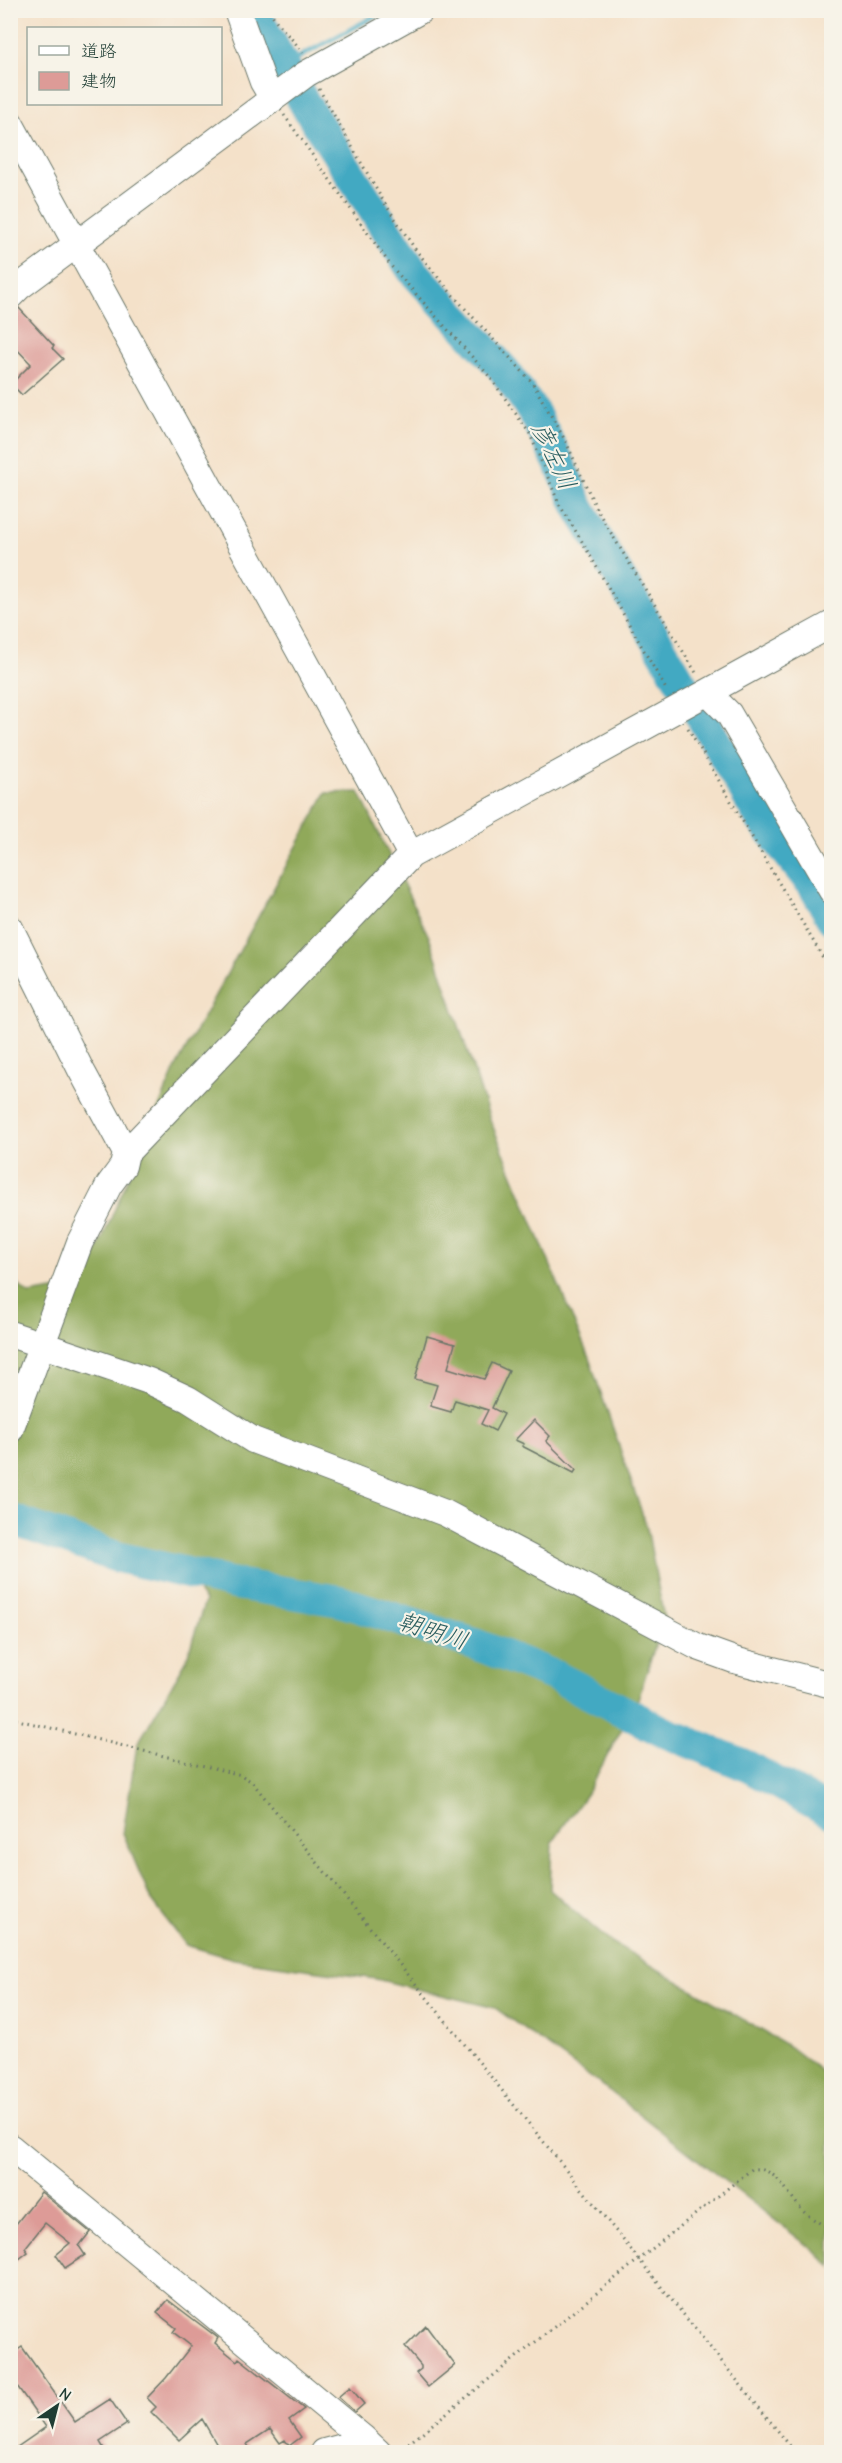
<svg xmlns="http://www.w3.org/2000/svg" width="842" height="2463" font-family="'Comic Neue','Klee One',sans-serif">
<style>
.forest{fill:#90a95a;stroke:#587347;stroke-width:1.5}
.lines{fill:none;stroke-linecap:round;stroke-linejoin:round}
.stream{stroke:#42a9c2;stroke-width:5}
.river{stroke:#42a9c2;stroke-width:32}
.building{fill:#dd9b97}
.minor-casing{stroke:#6a7668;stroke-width:28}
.path{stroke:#6a7668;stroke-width:3;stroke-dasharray:1.5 4.5;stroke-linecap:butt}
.minor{stroke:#fff;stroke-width:26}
.labels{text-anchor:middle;stroke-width:4.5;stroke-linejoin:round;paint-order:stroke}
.water-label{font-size:24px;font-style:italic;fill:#2a5d5f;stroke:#f7f3e8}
</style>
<rect width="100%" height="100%" fill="#f7f3e8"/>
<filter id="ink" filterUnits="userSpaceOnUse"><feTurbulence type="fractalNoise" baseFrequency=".0167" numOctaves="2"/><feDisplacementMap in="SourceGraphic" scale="12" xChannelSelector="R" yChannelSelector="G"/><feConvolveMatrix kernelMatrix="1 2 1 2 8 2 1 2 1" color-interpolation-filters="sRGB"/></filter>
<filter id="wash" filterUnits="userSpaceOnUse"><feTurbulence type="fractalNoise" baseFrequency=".008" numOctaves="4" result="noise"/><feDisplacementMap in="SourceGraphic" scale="24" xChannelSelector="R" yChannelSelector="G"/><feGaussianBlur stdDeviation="1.35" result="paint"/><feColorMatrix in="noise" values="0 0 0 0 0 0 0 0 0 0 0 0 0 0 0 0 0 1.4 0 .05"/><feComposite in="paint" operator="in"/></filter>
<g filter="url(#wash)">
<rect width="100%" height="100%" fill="#f4e1c9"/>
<path class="forest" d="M 359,792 L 430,939 L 491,1122 L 589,1358 L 647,1528 L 664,1618 L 638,1699 L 587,1793 L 552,1842 L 550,1890 L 608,1940 L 790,2047 L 831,2079 L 831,2267 L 817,2253 L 611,2092 L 495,2008 L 376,1979 L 234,1959 L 186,1945 L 150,1898 L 123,1833 L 137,1745 L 186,1661 L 205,1601 L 184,1573 L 99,1536 L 35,1525 L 11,1517 L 10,1278 L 29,1294 L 66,1288 L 96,1253 L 176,1067 L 326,793 Z"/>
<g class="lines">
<path class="stream" d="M 283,66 L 386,10"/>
<path class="river" d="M 253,10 L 305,104 L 413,271 L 504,370 L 534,413 L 562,469 L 578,506 L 761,819 L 814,887 L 832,919
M 10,1519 L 117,1557 L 235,1584 L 340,1601 L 475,1644 L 555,1676 L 662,1731 L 747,1766 L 832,1813"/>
</g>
<g id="blocks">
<path class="building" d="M 19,308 L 54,346 L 52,348 L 63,359 L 22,395 L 11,384 L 31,364 L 10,342 L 10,311 Z
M 427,1336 L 455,1344 L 448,1368 L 484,1379 L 492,1363 L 509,1371 L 492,1408 L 504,1414 L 495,1431 L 481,1424 L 488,1410 L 455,1400 L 451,1412 L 430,1406 L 437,1385 L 415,1379 Z
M 534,1420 L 550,1436 L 546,1441 L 576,1470 L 574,1473 L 522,1446 L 524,1444 L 515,1440 Z
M 41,2192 L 90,2232 L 79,2246 L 85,2255 L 65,2268 L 56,2255 L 70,2243 L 45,2223 L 25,2248 L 28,2252 L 10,2266 L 10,2228 L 12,2229 Z
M 168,2300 L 218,2338 L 215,2343 L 237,2361 L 239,2358 L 304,2409 L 289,2420 L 301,2437 L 289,2446 L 285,2440 L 280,2443 L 270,2429 L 247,2444 L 252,2452 L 221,2452 L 202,2419 L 179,2440 L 151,2412 L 156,2407 L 147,2398 L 166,2378 L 191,2346 L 173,2332 L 176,2328 L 157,2313 Z
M 426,2326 L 455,2365 L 428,2387 L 416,2373 L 421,2369 L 421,2366 L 405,2347 Z
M 22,2347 L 75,2422 L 110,2399 L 127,2424 L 100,2442 L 106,2452 L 10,2452 L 46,2427 L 10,2376 L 10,2355 Z
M 350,2387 L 364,2404 L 355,2412 L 338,2397 Z"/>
</g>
</g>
<g filter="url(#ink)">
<use href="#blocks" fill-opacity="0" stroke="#6a7668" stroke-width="1.5"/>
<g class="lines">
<defs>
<path id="minor" d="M 237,10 L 263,82 L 273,99
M 10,123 L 411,855
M 10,296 L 19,287 L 306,74 L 421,10
M 708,693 L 729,714 L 832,891
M 10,928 L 80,1068 L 126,1153
M 10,1334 L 149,1381 L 188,1399 L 253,1440 L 445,1513 L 698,1647 L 734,1660 L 832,1685
M 10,1430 L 80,1242 L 109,1185 L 123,1166 L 126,1153 L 411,855 L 832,624
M 10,2147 L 363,2438 L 378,2452
M 324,2452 L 354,2444 L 363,2438"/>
</defs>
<use href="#minor" class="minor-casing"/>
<path class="path" d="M 270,10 C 278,28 293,38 303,53
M 319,89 L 382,199 L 415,249 L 451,293 L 532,382 L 566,442 L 597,510 L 698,676
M 284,115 L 391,266 L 490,377 L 530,434 L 559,504 L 583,543 L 667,691
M 688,728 L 832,973
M 10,1718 L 241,1775 L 252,1782 L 795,2452
M 399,2451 L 752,2169 C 777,2166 788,2196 804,2212 C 812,2219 823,2225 832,2230"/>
<use href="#minor" class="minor"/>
</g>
</g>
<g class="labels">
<g class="water-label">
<text transform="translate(554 456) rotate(65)" y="8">彦左川</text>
<text transform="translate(433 1631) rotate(18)" y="8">朝明川</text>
</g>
</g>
<rect width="842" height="2463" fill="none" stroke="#f7f3e8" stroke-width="36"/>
<rect x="27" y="27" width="195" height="78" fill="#f7f3e8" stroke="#a1aaa0" stroke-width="1.5"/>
<rect x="39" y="46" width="30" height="9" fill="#ffffff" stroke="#a1aaa0" stroke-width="1.5"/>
<text x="81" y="57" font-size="18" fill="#1f3d34">道路</text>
<rect x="39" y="72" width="30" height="18" fill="#dd9b97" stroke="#a1aaa0" stroke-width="1.5"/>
<text x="81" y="87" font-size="18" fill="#1f3d34">建物</text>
<g transform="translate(57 2406) rotate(35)" stroke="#f7f3e8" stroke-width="4.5" paint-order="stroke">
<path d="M0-4.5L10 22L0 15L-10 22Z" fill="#1f3d34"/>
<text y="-9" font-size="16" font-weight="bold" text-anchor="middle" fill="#1f3d34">N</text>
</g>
</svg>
